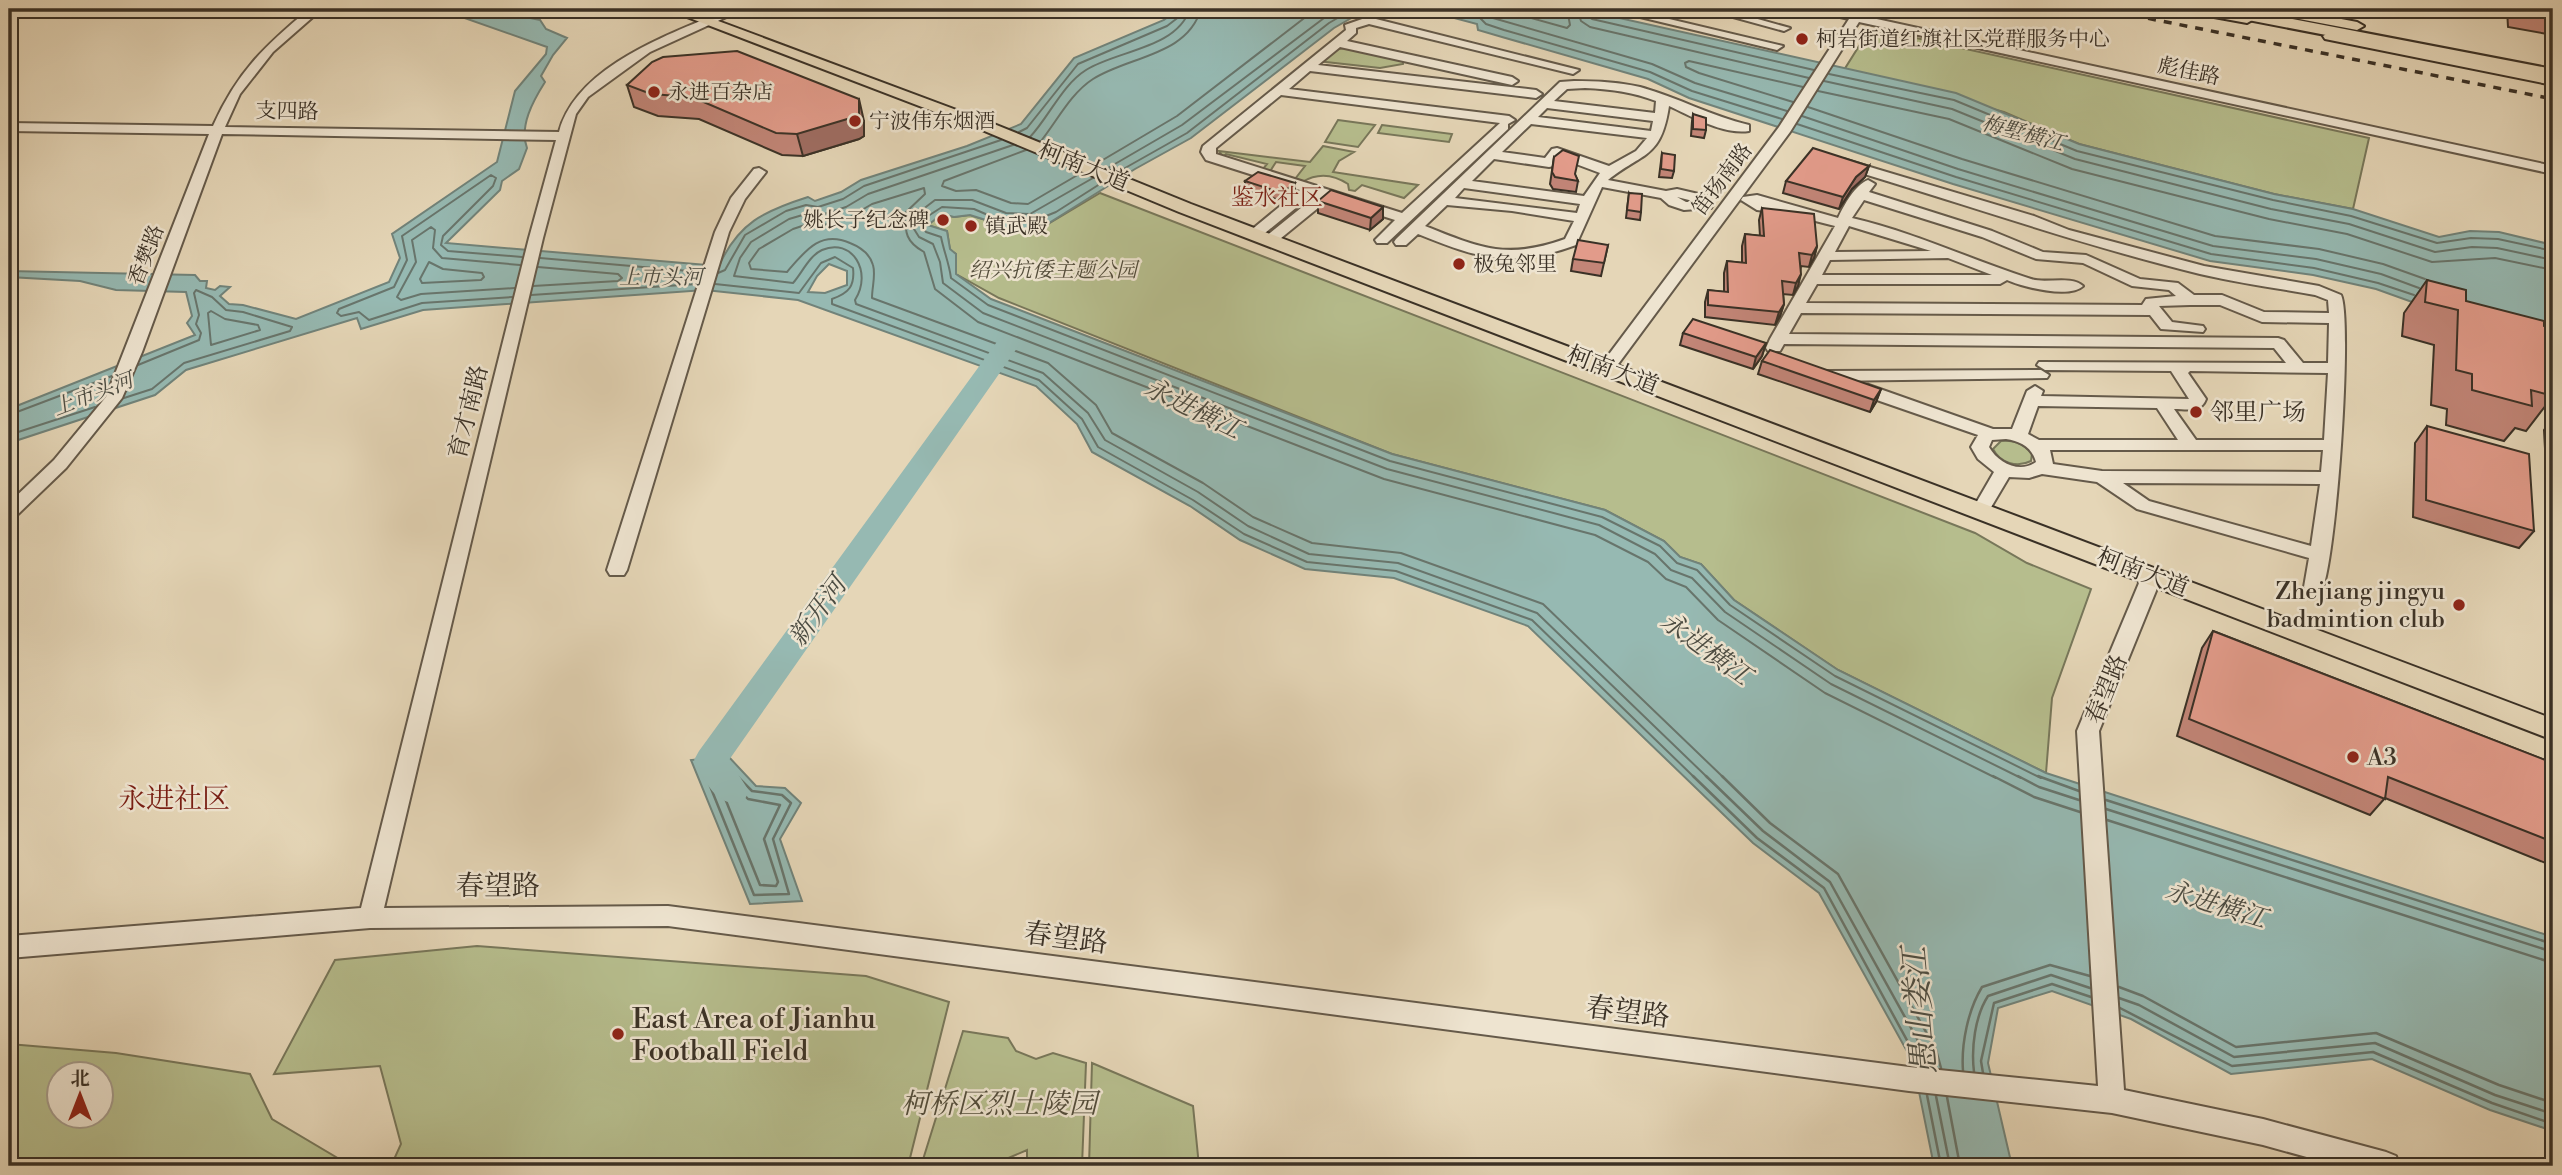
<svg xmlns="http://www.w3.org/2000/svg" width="2562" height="1175" font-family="'Libre Bodoni','Noto Serif SC',serif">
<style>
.green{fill:#b6bd8d;stroke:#78775a;stroke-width:2;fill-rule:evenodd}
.water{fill:#96b9b2;stroke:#71837a;stroke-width:2;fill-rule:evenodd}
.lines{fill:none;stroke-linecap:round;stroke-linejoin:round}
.shore-far1{stroke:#68756c;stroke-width:2}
.shore{stroke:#68756c;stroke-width:2.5}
.river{fill:#96b9b2;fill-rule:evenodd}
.minor-casing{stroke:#655a4a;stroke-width:4}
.major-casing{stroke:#3a3126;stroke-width:4}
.highway-casing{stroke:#3a3126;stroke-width:4}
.minor{fill:#eee4d0;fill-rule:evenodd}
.major{fill:#e5d6b7;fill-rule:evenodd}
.highway{fill:#e5d6b7;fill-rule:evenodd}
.rail{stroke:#3a3126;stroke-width:3.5;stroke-dasharray:8 8;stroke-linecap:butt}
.wall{fill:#c28577;stroke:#3a3126;stroke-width:2}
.shaded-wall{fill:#9e6c61;stroke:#3a3126;stroke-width:2}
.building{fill:#e29b8a;stroke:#3a3126;stroke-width:2}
.poi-dot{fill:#8f2418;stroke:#eee4d0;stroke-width:2.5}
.labels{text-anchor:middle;stroke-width:5;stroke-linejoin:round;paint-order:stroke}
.far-poi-label{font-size:21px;fill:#3a3126;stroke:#eee4d0;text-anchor:start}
.far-street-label{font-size:21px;fill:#3a3126;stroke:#eee4d0}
.far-water-label{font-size:21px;font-style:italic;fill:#4c4c42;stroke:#eee4d0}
.far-park-label{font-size:21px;font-style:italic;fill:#534d3b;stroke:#eee4d0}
.far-quarter-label{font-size:23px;fill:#7a1f14;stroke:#eee4d0}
.street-label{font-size:24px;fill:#3a3126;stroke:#eee4d0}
.poi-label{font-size:24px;fill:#3a3126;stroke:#eee4d0;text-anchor:start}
.water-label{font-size:26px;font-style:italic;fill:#4c4c42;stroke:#eee4d0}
.quarter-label{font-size:28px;fill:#7a1f14;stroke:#eee4d0}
.near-street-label{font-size:28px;fill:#3a3126;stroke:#eee4d0}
.near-poi-label{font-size:28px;fill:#3a3126;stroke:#eee4d0;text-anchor:start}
.near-park-label{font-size:28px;font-style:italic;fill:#534d3b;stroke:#eee4d0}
.near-water-label{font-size:32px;font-style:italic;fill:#4c4c42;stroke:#eee4d0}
</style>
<rect width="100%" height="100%" fill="#e5d6b7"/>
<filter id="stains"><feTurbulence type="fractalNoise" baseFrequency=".00286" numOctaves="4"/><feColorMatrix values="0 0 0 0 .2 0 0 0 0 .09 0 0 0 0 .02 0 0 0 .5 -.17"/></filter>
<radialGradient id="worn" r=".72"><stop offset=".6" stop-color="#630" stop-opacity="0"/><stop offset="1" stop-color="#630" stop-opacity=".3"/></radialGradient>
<path class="green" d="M 1878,33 L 1898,34 L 2369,138 L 2353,209 L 2274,194 L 2079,144 L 2004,112 L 1844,70 L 1866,35 Z
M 1349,47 L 1403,60 L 1403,64 L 1380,68 L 1317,61 L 1334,50 Z
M 1338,120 L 1375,125 L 1358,147 L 1325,142 Z
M 1382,125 L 1452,134 L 1449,142 L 1378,133 Z
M 1323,146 L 1354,152 L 1339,161 L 1333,172 L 1418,185 L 1404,198 L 1362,185 L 1355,191 L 1349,190 L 1348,184 C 1333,174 1317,173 1302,182 L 1295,179 L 1305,166 L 1276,162 L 1269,173 L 1262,170 L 1267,164 L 1226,154 L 1223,157 L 1219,151 L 1310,162 Z
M 1100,193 L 1975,533 L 2027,563 L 2091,589 L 2052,698 L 2046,773 L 1838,670 L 1734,600 L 1701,564 L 1680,557 L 1664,541 L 1605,510 L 1392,454 L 999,298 L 956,274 L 956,254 L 950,250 L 947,231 L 927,225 L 942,214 L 954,217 L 970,215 L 992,222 L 1048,224 Z
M 2001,441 C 2013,440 2024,443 2032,454 L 2031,461 C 2017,468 2000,463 1993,449 Z
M 477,946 L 866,976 L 949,1002 L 908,1166 L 391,1166 L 401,1144 L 380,1066 L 274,1074 L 335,960 Z
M 963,1031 L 1008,1038 L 1016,1051 L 1036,1059 L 1053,1053 L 1086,1063 L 1082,1166 L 1027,1166 L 1027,1150 L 990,1166 L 921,1166 Z
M 9,1044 L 116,1053 L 250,1074 L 272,1119 L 351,1166 L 9,1166 ZM 60,1074 L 102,1074 L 102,1116 L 60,1116 Z
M 1092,1063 L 1193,1106 L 1199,1166 L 1089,1166 Z"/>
<path class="water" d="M 439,9 L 485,9 L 540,20 L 546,29 L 567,38 L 553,55 L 541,76 L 545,82 C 533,101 519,126 527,148 L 519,169 L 502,181 L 500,190 L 446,243 L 719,266 C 738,223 764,211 808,197 L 815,201 L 841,192 L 861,180 L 967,146 L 1021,124 L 1074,58 L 1164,20 L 1178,9 L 1579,9 L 1956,93 L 2079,144 L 2274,194 L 2353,209 L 2439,237 L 2470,231 L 2499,232 L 2553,245 L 2553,357 L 2529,344 L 2376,289 L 2313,275 L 2210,261 L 1953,184 L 1689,98 L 1648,79 L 1502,37 L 1478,30 L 1477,24 L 1428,11 L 1403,18 L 1362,12 L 1334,28 L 1191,138 L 1135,169 L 1041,228 L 1023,230 L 998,228 L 992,222 L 970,215 L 954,217 L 942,214 L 928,225 L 947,231 L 950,249 L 956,254 L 956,274 L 991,299 L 1392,454 L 1605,510 L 1664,541 L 1680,557 L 1701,564 L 1734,600 L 1838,670 L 2046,773 L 2553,937 L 2553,1131 L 2490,1110 L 2372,1059 L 2231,1074 L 2131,1019 L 2052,991 L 1998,1008 L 1988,1063 L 2012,1166 L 1934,1166 L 1913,1062 L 1819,893 L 1753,843 L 1528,626 L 1394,578 L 1305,569 L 1240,540 L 1190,506 L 1092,452 L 1077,424 L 1036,386 L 798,300 L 705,290 L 423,310 L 361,329 L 357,318 L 186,370 L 155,395 L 9,443 L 9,409 L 195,335 L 187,323 L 192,316 L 186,292 L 116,290 L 80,281 L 9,277 L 9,271 L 195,275 L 200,281 L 207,281 L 206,288 L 215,290 L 220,286 L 230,287 L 220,296 L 229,304 L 243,305 L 296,319 L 389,282 L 400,258 L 392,234 L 497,162 L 515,91 L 546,54 L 547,47 ZM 829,264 L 847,271 L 847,285 L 825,293 L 808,292 L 817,276 Z
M 728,756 L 756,786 L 785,788 L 801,803 L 780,839 L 802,901 L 750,904 L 691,760 Z"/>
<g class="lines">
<path class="shore-far1" d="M 1446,9 L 1479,17 L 1486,24 L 1504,30 L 1650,72 L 1692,91 L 1782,119
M 1481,9 L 1493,18 L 1652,64 L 1695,83 L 1787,111
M 1499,9 L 1567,28 L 1570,25 L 1567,9
M 1577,9 L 1581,21 L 1590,27 L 1809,78
M 1586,9 L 1587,15 L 1592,19 L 1814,70
M 1829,74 L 1954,100 L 2077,151 L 2273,200 L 2351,216 L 2437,243 L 2471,238 L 2498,239 L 2553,251
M 1824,81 L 1952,109 L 2075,159 L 2271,209 L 2349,224 L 2435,252 L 2472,247 L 2497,248 L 2553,260
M 1818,91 L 1949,119 L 2072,169 L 2269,219 L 2347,234 L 2432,262 L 2495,258 L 2553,270
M 1793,102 L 1699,73 L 1686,67 L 1685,63 L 1689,61 L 1803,87
M 1808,107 L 1962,159 L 2215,236 L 2319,249 L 2383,264 L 2425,279
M 1802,116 L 1958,169 L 2213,246 L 2316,259 L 2381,274 L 2419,288
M 1797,124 L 1956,177 L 2211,254 L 2314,268 L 2378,283 L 2414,295
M 1019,132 L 1027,128 L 1078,64 L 1167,26 L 1180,16 L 1181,9
M 1030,137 C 1049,117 1062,85 1086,70 C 1118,50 1176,49 1190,9
M 1041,141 C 1057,121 1071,93 1093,79 C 1129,56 1187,56 1201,9
M 1013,145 L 868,194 L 846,207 L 818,216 L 806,214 L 789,219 L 751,242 L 740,258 L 734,276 L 793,283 C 802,273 809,256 822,250 C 852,237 873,272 855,300 L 856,304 L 1043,373 L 1088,413 L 1105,440 L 1198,492 L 1248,526 L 1309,554 L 1398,563 L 1537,613 L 1708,778
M 1026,150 L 944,181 L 942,186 L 956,191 L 976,190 L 1011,203 L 1028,204 L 1081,173
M 1096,164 L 1177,116 L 1316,9
M 1108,168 L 1182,125 L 1336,9
M 1118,172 L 1187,133 L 1329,23 L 1353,9
M 1093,178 L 1030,214 L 1006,213 L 972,200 L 935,200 L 918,213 L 914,229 L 919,237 L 933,244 L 940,262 L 943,283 L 983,313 L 1387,469 L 1599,525 L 1655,554 L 1671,570 L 1692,578 L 1725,612 L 1831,684 L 2021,778
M 1103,182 L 1056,212 L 1031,222 L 1004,222 L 974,209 L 942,207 L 925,218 L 922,226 L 926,232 L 941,237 C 944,252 949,263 951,278 L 988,305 L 1390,461 L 1602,517 L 1660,546 L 1677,563 L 1697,570 L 1730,605 L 1835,676 L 2041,778
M 540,258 L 700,272
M 429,262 L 443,269 L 482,273 L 484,277 L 481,280 L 422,283 L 420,279 Z
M 718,273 L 725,270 L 745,235 L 786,211 L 806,205 L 818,207 L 843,199 L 864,186 L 1001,140
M 715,284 L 799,293 L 821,263 L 835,257 L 853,268 C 855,286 849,293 832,299 L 832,304 L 1039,380 L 1082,419 L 1098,447 L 1193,500 L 1244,534 L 1307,562 L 1396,571 L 1532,620 L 1695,778
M 533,286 L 618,281 L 622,278 L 618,274 L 538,267
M 515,288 L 421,294 L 401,300 L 397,297 L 416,262 L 412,240 L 431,227 L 435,230 L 433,248 L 442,258 L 520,265
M 531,295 L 697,284
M 512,297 L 422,303 L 369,320 L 359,312 L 341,316 L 337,313 L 339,309 L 394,287 L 407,260 L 402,236 L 491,175 L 496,178 L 493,186 L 443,236 L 441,245 L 448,251 L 522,257
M 211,311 L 225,319 L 258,325 L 260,330 L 211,345 L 208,313 Z
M 124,398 L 152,389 L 184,363 L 290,331 L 292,327 L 243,312 L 226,310 L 212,297 L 196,290 L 194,293 L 199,315 L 196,324 L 201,333 L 199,340 L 138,365
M 9,415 L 112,376
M 9,435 L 95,407
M 706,778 L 703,770 L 706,765 L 725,764 L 739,778
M 715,778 L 718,773 L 723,773 L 728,778
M 1724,778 L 1543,604 L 1401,553 L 1312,543 L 1253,517 L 1203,483 L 1112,433 L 1096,405 L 1048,363 L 872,298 C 872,287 876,275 873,265 C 870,254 860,247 850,243 C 820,230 805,251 787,272 L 751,269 L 749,263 L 759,249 L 793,229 L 805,225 L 824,225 L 850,217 L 872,204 L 924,188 L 925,194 L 905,213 C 905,233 906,242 924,252 L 935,289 L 978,322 L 1384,479 L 1595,535 L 1648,562 L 1666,579 L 1686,587 L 1718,620 L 1825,693 L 1996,778"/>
<path class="shore" d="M 706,776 L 754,895 L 789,894 L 773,839 L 791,803 L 782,795 L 752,791 L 737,776
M 716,776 L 760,885 L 776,886 L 778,882 L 764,839 L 780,805 L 748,799 L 726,776
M 1693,776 L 1757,838 L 1824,888 L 1921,1066
M 1706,776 L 1763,831 L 1830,882 L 1926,1055 L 1930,1067
M 1722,776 L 1770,823 L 1838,874 L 1936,1050 L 1941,1068
M 1993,776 L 2034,797 L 2080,812
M 2018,776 L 2039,787 L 2079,800
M 2038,776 L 2079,791
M 2106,800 L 2553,944
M 2106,809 L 2553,952
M 2107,820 L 2553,963
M 2119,987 L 2143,996 L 2236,1047 L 2376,1033 L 2499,1085 L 2553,1103
M 2119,998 L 2139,1005 L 2234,1057 L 2375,1043 L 2495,1095 L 2553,1114
M 2120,1008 L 2232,1066 L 2373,1052 L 2492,1103 L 2553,1124
M 1963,1071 C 1961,1044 1968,1010 1982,987 L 2050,965 L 2090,976
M 1974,1072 C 1971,1048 1975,1016 1988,996 L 2051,975 L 2090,988
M 1983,1073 L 1981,1061 L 1994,1003 L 2052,984 L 2091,997
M 1927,1095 L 1941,1166
M 1936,1096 L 1950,1166
M 1947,1097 L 1960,1166"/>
<path class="river" d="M 1008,337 L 1017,339 L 1020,344 L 729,760 L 749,791 L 744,801 C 717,810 705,781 694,760 L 699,751 L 999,339 Z"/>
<defs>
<path id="minor" d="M 309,9 L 322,9 L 273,52 L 240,94 L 225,127 L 559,132 C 577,65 671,34 729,9 L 744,9 L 650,52 L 588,97 L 576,114 L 543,238 L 384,908 L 668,906 L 1909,1067 L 2098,1086 L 2077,731 L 2142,576 L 2145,571 L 2159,571 L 2162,576 L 2099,731 L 2124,1090 L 2263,1119 L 2386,1152 L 2396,1156 L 2399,1166 L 2339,1166 L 2263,1145 L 2112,1113 L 1909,1091 L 668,926 L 370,928 L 9,958 L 9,936 L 361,908 L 529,238 L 556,140 L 222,134 L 142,352 L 122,398 L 66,468 L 15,517 L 9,519 L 9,503 L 54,460 L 106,397 L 209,134 L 9,131 L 9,123 L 213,126 C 238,71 264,47 309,9 Z
M 1607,9 L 1627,9 L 1783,46 L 1777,50 Z
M 1704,9 L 1722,9 L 1790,28 L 1784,31 Z
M 1812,9 L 1831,9 L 1853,13 L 1856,9 L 1866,9 L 1863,16 L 2553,166 L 2553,174 L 1859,22 L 1790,132 L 1613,371 L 1601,371 L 1599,368 L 1601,365 L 1779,127 L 1849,19 L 1813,11 Z
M 1368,17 L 1579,70 L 1573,74 L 1369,24 L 1356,28 L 1356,33 L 1347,41 L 1512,77 L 1518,81 L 1512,85 L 1340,47 L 1318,65 L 1536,90 L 1542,94 L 1536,98 L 1310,71 L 1289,89 L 1509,116 L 1515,120 L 1508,124 L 1508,129 L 1387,243 L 1377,243 L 1375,240 L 1395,220 L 1329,199 L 1275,243 L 1265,243 L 1263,240 L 1265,237 L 1317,195 L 1313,194 L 1260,237 L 1250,237 L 1248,234 L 1250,231 L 1300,190 L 1206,160 L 1201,152 L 1203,146 L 1346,30 L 1345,25 ZM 1281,95 L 1500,123 L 1402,213 L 1216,154 L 1216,148 Z
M 1574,81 C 1596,81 1618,82 1640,87 C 1677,97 1711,116 1749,125 L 1749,131 C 1723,135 1691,116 1669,106 C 1661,159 1643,152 1608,180 L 1666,191 L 1677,189 L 1707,196 L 1713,205 L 1711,208 L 1684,210 L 1669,205 L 1661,198 L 1602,187 L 1576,245 C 1511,269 1480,259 1418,234 L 1406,245 L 1396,245 L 1394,242 L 1396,239 L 1560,82 ZM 1585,88 C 1610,89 1633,92 1656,101 L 1655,113 L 1554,101 L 1567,89 ZM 1547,108 L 1653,121 L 1651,131 L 1538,117 ZM 1531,124 L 1647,138 L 1636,151 L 1609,166 L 1557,148 L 1552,149 L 1545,158 L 1502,152 ZM 1560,158 L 1600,173 L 1584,196 L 1472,181 L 1494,159 L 1549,167 L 1554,166 ZM 1464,188 L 1580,204 L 1577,213 L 1455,198 ZM 1677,197 L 1697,202 L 1686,202 ZM 1447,205 L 1512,211 L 1574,221 L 1565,239 C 1507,260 1480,248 1425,226 Z
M 1843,159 L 2034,216 L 2069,230 L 2204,266 L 2319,286 L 2341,295 C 2353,320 2336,567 2321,592 L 2307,592 L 2304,587 L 2309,558 L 2137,509 L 2097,482 L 2042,474 L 2029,478 L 2009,477 L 1987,514 L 1975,514 L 1972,510 L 1994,472 L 1978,459 L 1971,447 L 1978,435 L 1848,390 L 1846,386 L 1848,382 L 1860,382 L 1993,429 L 2012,429 L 2027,391 L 2035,386 L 2043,391 L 2041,396 L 2189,399 L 2171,371 L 2045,370 L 2037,365 L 2039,362 L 2286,363 L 2274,348 L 1784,344 L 1780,351 L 1768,351 L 1766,348 L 1770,339 L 1835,226 L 1788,214 L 1757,210 L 1741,200 L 1743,197 L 1757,195 L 1838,218 C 1844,205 1855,185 1868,180 L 1875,184 L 1869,192 L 1992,231 L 2043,252 L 2086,255 L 2140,279 L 2178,283 L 2194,295 L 2222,295 L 2264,312 L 2329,313 L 2328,300 L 2315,295 C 2277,288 2238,283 2200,274 C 2078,244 1959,202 1838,166 L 1838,160 ZM 1864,200 L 1982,237 L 2036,259 L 2083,263 L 2132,286 L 2169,290 L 2176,296 L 2146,299 L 2142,305 L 1806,303 L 1817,284 L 2000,284 L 2007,280 C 2023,287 2069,299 2083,286 C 2071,275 2046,284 2031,279 C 1969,259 1916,233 1852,218 ZM 1849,226 L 1931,251 L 1835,252 ZM 1948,258 L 1992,275 L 1822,275 L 1830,260 ZM 2190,305 L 2220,305 L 2262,322 L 2329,323 L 2328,363 L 2303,363 L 2284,340 L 2278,338 L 1789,334 L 1801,313 L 2150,315 L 2161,329 L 2203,332 L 2205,329 L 2203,326 L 2172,322 L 2159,306 ZM 2190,371 L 2328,373 L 2324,440 L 2196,440 L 2174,409 C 2187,409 2201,413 2206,399 L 2188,373 ZM 2038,406 L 2157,408 L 2178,440 L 2039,440 L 2028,434 ZM 2006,439 C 2020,441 2032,447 2036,462 C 2020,474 1998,463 1989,447 L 1992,440 ZM 2050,450 L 2323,450 L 2321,472 L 2102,471 L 2053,464 ZM 2123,483 L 2320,484 L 2311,546 L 2149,501 Z
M 759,168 L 766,172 L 745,199 L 729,232 L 627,570 L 624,575 L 610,575 L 607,570 L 715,232 L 731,198 L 754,169 Z
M 2041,370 L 2049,375 L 2047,378 L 1827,381 L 1819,376 L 1827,371 Z"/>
<path id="major" d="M 666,9 L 686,9 L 994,124 L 1191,204 L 2553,719 L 2553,740 L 1179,212 L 982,130 Z
M 2185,9 L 2215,9 L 2252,16 L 2254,19 L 2247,23 L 2192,13 Z
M 2261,9 L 2289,9 L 2357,22 L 2364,26 L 2357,30 L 2268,13 Z
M 2330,32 L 2553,75 L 2553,85 L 2325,39 L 2323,36 Z"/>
<path id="highway" d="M 2209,9 L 2241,9 L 2553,69 L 2553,79 L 2217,14 Z"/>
</defs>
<use href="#minor" class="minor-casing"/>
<use href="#major" class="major-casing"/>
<use href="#highway" class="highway-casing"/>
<use href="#minor" class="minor"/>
<use href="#major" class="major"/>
<use href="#highway" class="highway"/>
<path class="rail" d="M 2101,9 L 2553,99"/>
</g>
<path class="wall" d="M 2507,9 L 2553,9 L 2553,35 L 2508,27 Z
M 627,85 L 864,121 L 864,136 L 859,139 L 803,156 L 782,155 L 699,119 L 658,116 L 634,107 Z
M 1693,114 L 1706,130 L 1704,138 L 1691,136 L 1692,121 Z
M 1662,153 L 1674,171 L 1672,178 L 1659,177 Z
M 1554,157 L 1575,175 L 1578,181 L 1576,192 L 1553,189 L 1550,184 Z
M 1869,166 L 1865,177 L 1852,189 L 1839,209 L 1783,193 L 1786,181 Z
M 1245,181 L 1295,191 L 1282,201 L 1245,189 Z
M 1629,193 L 1641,212 L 1640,220 L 1626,218 Z
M 1318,201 L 1383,207 L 1383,219 L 1370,230 L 1318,213 Z
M 1762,208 L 1817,246 L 1814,258 L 1809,267 L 1801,266 L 1798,286 L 1793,295 L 1783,294 L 1784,304 L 1780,316 L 1775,325 L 1705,317 L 1705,302 L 1708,290 L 1724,292 L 1724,273 L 1727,261 L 1742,263 L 1742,246 L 1745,234 L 1760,236 L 1759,220 Z
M 1608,245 L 1601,276 L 1571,271 L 1573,259 Z
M 2427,280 L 2466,301 L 2553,396 L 2526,431 L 2515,428 L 2504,441 L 2446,425 L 2447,409 L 2431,405 L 2434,345 L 2402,336 L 2404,313 Z
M 1683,333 L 1766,343 L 1762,356 L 1753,369 L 1680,345 Z
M 1762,361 L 1881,389 L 1876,402 L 1870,412 L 1758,374 Z
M 2553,418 L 2553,505 L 2548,504 L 2544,430 Z
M 2427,426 L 2534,531 L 2519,548 L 2413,517 L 2415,443 Z
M 2213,631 L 2553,763 L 2553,866 L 2385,798 L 2370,815 L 2177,736 L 2202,648 Z"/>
<path class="shaded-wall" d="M 859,99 L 864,121 L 864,136 L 859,139 L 803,156 L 797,134 Z
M 1869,166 L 1865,177 L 1852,189 L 1839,209 L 1843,197 L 1856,177 Z
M 1295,183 L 1295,191 L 1282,201 L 1282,193 Z
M 1383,207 L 1383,219 L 1370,230 L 1371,218 Z
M 1817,246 L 1814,258 L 1809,267 L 1812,255 Z
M 1801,274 L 1798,286 L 1793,295 L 1796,283 Z
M 1784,304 L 1780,316 L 1775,325 L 1779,312 Z
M 1766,343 L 1762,356 L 1753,369 L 1756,357 Z
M 1881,389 L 1876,402 L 1870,412 L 1874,400 Z"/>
<path class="building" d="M 2516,9 L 2553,9 L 2553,19 L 2516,12 Z
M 737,51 L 859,99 L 859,114 L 854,117 L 797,134 L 776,133 L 692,97 L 651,94 L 627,85 L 652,62 L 663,57 Z
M 1693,114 L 1706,118 L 1706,130 L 1693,129 Z
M 1813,148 L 1869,166 L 1856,177 L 1843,197 L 1786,181 Z
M 1563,150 L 1579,156 L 1575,174 L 1578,181 L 1555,177 L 1552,172 L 1554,157 Z
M 1662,153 L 1675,155 L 1674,171 L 1661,169 Z
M 1258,172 L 1295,183 L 1282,193 L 1245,181 Z
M 1331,190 L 1383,207 L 1371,218 L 1318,201 Z
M 1629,193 L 1642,194 L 1641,212 L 1627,210 Z
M 1762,208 L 1814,214 L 1817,246 L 1812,255 L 1799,253 L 1801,274 L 1796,283 L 1782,281 L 1784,304 L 1779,312 L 1708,305 L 1708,290 L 1728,292 L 1727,261 L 1746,263 L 1745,234 L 1764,236 Z
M 1578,240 L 1608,245 L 1604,263 L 1573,259 Z
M 2427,280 L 2466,290 L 2466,301 L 2544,321 L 2544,326 L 2549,327 L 2553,396 L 2531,390 L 2532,406 L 2472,390 L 2472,374 L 2456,370 L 2458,310 L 2425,302 Z
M 1693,319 L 1766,343 L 1756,357 L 1683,333 Z
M 1770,350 L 1881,389 L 1874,400 L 1762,361 Z
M 2427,426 L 2529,454 L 2534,531 L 2426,500 Z
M 2213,631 L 2553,763 L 2553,842 L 2388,777 L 2385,799 L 2189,719 Z"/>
<g class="poi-dot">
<circle cx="1802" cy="39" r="7"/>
<circle cx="654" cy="92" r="7"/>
<circle cx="855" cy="121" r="7"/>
<circle cx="943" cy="220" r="7"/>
<circle cx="971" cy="226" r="7"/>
<circle cx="1459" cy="264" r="7"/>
<circle cx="2196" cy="412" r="7"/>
<circle cx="2459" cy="605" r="7"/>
<circle cx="2353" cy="757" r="7"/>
<circle cx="618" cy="1034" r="7"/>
</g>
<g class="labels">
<g class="far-poi-label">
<text x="1816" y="46">柯岩街道红旗社区党群服务中心</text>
<text x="668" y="99">永进百杂店</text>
<text x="869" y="128">宁波伟东烟酒</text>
<text x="929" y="227" text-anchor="end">姚长子纪念碑</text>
<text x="985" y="233">镇武殿</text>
<text x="1473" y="271">极兔邻里</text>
</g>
<g class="far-street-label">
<text transform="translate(2189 71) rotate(12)" y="7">彪佳路</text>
<text transform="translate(287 111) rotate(1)" y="7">支四路</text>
<text transform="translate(1722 179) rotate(-53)" y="7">笛扬南路</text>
<text transform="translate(146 255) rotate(-69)" y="7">香樊路</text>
</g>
<g class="far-water-label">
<text transform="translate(2023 133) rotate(15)" y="7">梅墅横江</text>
<text x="661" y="284">上市头河</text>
<text transform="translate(93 394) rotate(-21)" y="7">上市头河</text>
</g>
<g class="far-park-label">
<text x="1053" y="277">绍兴抗倭主题公园</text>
</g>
<g class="far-quarter-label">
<text x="1277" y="205">鉴水社区</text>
</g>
<g class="street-label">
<text transform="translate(1084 166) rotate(22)" y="8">柯南大道</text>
<text transform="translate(1613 370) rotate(21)" y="8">柯南大道</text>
<text transform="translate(468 412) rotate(-76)" y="8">育才南路</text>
<text transform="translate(2143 572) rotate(21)" y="8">柯南大道</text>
<text transform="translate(2106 689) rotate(-68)" y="8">春望路</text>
</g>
<g class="poi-label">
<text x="2210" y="420">邻里广场</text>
<text x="2445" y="599" text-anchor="end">Zhejiang jingyu<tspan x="2445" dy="28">badmintion club</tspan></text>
<text x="2367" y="765">A3</text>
</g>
<g class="water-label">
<text transform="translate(1193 408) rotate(26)" y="9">永进横江</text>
<text transform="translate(817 611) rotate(-54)" y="9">新开河</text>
<text transform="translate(1706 648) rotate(36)" y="9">永进横江</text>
<text transform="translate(2216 904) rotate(17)" y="9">永进横江</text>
</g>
<g class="quarter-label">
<text x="174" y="808">永进社区</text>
</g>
<g class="near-street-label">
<text x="498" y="895">春望路</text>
<text transform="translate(1066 937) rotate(7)" y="10">春望路</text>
<text transform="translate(1628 1011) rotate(7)" y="10">春望路</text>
</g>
<g class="near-poi-label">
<text x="632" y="1028">East Area of Jianhu<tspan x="632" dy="32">Football Field</tspan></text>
</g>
<g class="near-park-label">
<text x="999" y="1113">柯桥区烈士陵园</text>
</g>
<g class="near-water-label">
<text transform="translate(1919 1011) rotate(-95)" y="11">愚山娄江</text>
</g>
</g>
<rect width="2562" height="1175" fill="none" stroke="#e5d6b7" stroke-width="35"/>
<rect x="10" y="10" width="2541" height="1154" fill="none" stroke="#3a3126" stroke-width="3.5"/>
<rect x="18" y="18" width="2527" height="1140" fill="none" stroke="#3a3126" stroke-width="2"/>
<g transform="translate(80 1095)"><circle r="33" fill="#eee4d0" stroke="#a69c8c" stroke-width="2"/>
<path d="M0-5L12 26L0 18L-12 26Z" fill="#8f2418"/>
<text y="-10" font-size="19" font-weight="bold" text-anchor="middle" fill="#3a3126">北</text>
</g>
<rect width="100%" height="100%" filter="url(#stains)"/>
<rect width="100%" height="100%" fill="url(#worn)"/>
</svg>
